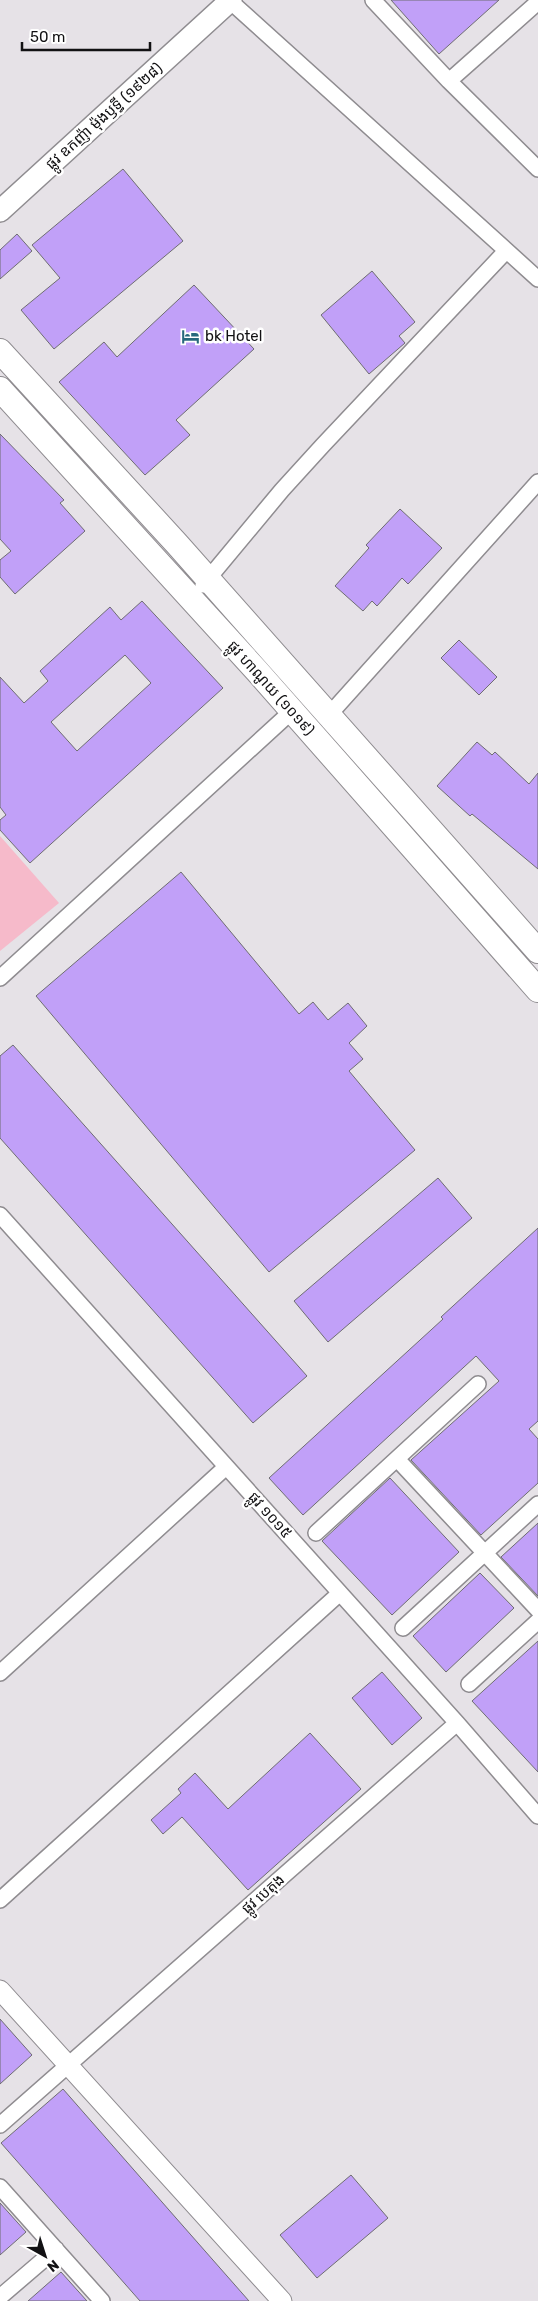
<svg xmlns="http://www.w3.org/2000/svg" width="538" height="2301" font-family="Rubik,'Noto Sans Khmer',sans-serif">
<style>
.green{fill:#f6baca}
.building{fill:#c1a0f8;stroke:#6f6d72;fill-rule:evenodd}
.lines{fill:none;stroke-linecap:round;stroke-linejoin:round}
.minor-casing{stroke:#8f8c90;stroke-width:18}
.tertiary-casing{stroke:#8f8c90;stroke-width:21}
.secondary-casing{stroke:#8f8c90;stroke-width:24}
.primary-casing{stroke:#8f8c90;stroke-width:26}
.minor{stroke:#fff;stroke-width:15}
.tertiary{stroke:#fff;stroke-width:19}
.secondary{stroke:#fff;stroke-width:21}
.primary{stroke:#fff;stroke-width:24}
.labels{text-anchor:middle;stroke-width:5;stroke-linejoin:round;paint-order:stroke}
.street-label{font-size:15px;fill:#121113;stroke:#fff}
.poi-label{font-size:15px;fill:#121113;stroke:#fff;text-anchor:start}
</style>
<rect width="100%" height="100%" fill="#e6e2e7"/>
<path class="green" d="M 0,836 L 59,903 L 0,951 Z"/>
<path class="building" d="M 391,0 L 499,0 L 439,54 Z
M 123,169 L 183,241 L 54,349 L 21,310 L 60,278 L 32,245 Z
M 17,234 L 32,251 L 0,279 L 0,250 Z
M 372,271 L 415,322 L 399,336 L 405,343 L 369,374 L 321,315 Z
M 194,285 L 254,349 L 176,420 L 190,435 L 145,475 L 59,382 L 104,342 L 117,357 Z
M 0,434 L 64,500 L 60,503 L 85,531 L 15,594 L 0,577 L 0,560 L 11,551 L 0,539 Z
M 400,509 L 442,548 L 408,584 L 402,578 L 377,606 L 372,601 L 363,611 L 335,586 L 369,548 L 366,545 Z
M 142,601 L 223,688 L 30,863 L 0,830 L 0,820 L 6,815 L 0,807 L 0,677 L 24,703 L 48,681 L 40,671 L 110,607 L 121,620 ZM 125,655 L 151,683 L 77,751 L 51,722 Z
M 459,640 L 497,677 L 479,695 L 441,658 Z
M 477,742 L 492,755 L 495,752 L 529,784 L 538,773 L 538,869 L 472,814 L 470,816 L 437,786 Z
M 181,872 L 299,1014 L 313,1002 L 328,1020 L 348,1003 L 367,1026 L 349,1043 L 363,1059 L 349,1071 L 415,1150 L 269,1272 L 36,996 Z
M 13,1045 L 307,1376 L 253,1423 L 0,1138 L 0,1056 Z
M 438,1178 L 472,1218 L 328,1342 L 294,1301 Z
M 538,1228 L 538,1421 L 529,1429 L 538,1439 L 538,1483 L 481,1535 L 411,1460 L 499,1381 L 476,1356 L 303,1515 L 269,1478 L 443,1319 L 441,1317 Z
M 390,1478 L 459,1552 L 392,1615 L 322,1541 Z
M 538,1523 L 538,1596 L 501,1557 Z
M 480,1573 L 514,1608 L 446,1672 L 413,1636 Z
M 538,1641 L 538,1772 L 472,1701 Z
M 382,1672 L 422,1718 L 392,1745 L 352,1698 Z
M 310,1733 L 361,1789 L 248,1890 L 182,1817 L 163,1834 L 151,1820 L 181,1793 L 178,1789 L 195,1773 L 228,1809 Z
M 0,2019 L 32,2055 L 0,2084 Z
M 63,2089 L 176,2218 L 249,2301 L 140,2301 L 1,2143 Z
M 351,2175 L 388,2218 L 317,2278 L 280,2235 Z
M 0,2203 L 26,2232 L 0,2255 Z
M 61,2272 L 87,2301 L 28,2301 Z"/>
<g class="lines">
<defs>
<path id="minor" d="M 373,0 L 449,81 L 538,169
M 230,1 L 538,279
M 449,81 L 538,2
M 203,585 L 282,490 L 323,445 L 506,251
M 329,715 L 538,482
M 0,978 L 292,711
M 0,1215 L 457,1723 L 538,1816
M 397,1459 L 538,1610
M 316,1533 L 478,1384
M 403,1628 L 538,1504
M 0,1673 L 226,1467
M 469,1684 L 538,1621
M 0,1900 L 340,1593
M 0,2125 L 457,1723
M 0,2187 L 102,2301
M 0,2297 L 56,2249"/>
<path id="tertiary" d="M 0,1990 L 282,2301"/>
<path id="secondary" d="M 0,211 L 231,0"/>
<path id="primary" d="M 0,351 L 177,544 L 538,951
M 0,389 L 257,671 L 538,990"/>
</defs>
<use href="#minor" class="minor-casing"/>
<use href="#tertiary" class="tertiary-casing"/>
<use href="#secondary" class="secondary-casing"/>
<use href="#primary" class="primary-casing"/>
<use href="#minor" class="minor"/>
<use href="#tertiary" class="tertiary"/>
<use href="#secondary" class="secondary"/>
<use href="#primary" class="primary"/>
</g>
<defs>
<symbol id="hotel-bare" viewBox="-9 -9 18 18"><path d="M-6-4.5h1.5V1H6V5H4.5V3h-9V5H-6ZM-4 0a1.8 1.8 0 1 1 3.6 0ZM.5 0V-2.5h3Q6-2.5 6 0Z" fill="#27697c" stroke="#fff" stroke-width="2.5" paint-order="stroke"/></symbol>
</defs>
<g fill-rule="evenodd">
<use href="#hotel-bare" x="178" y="324" width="25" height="25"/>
</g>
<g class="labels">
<g class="street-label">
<text transform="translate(104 116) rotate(-42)" y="5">ផ្លូវ ឧកញ៉ា ម៉ុងឫទ្ធី (១៩២៨)</text>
<text transform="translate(271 688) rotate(48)" y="5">ផ្លូវ ហាណូយ (១០១៩)</text>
<text transform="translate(270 1515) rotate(48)" y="5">ផ្លូវ ១០១៥</text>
<text transform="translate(263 1894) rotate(-41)" y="5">ផ្លូវ បេតុង</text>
</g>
<g class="poi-label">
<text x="205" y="341">bk Hotel</text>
</g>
</g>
<g transform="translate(45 2256) rotate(141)" stroke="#ffffff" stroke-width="4" paint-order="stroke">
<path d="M0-4L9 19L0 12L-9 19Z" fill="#121113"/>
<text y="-8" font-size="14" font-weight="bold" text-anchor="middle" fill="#121113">N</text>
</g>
<path d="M22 42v8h128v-8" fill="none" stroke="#121113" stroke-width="2.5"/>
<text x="30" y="42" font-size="15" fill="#121113" stroke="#ffffff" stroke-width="4" paint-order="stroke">50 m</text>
</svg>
